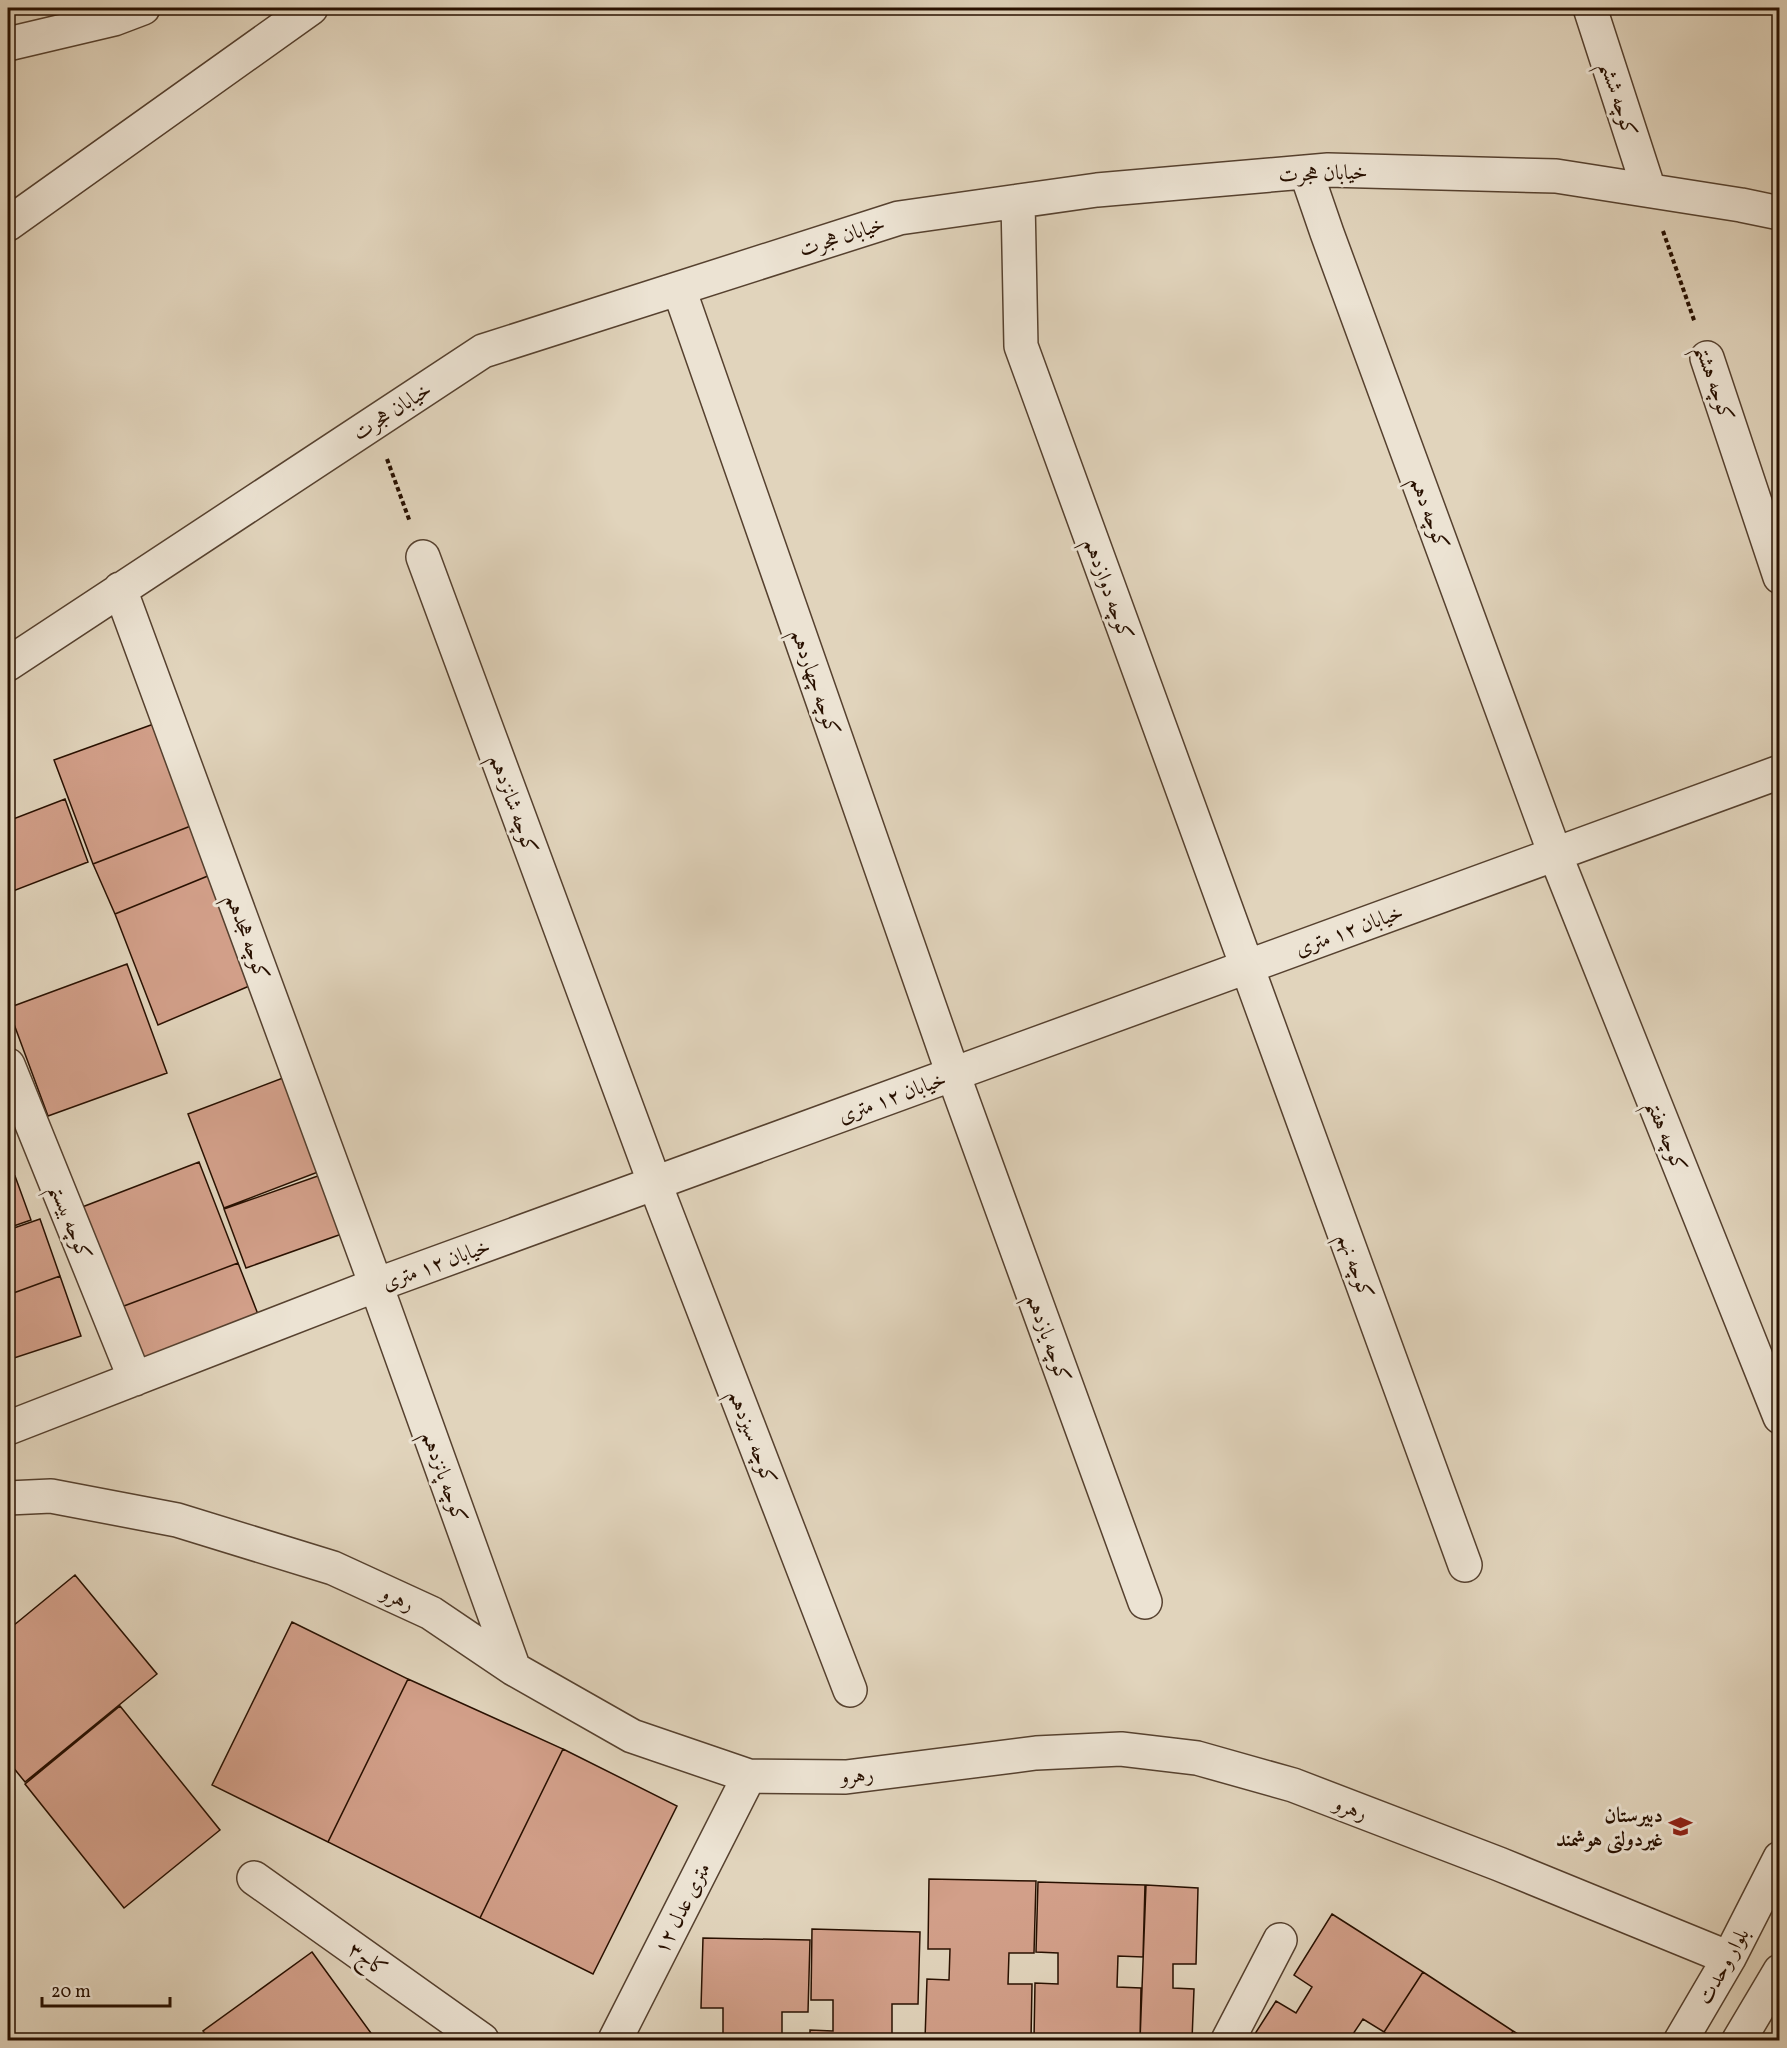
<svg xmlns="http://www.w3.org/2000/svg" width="1787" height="2048" font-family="Vollkorn,Amiri,serif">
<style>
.building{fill:#d29f89;stroke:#281000;stroke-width:1.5}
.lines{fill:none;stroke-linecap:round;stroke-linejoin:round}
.minor-casing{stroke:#56412f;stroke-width:36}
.path{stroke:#281000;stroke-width:4;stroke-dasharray:4.5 3;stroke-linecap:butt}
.minor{stroke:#ece3d3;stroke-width:33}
.labels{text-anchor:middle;stroke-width:6;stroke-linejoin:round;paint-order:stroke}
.street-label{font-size:21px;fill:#281000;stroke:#ece3d3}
.poi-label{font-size:21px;font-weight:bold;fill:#281000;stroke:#ece3d3;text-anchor:end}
</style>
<rect width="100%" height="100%" fill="#e1d4bc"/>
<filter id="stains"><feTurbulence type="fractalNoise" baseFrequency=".00333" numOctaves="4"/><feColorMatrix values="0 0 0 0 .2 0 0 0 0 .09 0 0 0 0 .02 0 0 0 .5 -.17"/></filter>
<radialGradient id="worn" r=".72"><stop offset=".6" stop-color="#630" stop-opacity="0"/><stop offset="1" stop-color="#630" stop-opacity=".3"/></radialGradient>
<path class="building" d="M 162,721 L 201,822 L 93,864 L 54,760 Z
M 65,799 L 88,862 L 8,893 L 8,821 Z
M 201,822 L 220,871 L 115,914 L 93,864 Z
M 220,871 L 261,981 L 158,1025 L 115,914 Z
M 127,964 L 167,1073 L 48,1116 L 8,1008 Z
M 296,1073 L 331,1167 L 224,1208 L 188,1114 Z
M 199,1162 L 238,1263 L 116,1309 L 77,1209 Z
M 332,1171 L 353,1230 L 246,1268 L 224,1209 Z
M 15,1176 L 31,1220 L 8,1228 L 8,1179 Z
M 40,1219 L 60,1276 L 8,1295 L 8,1230 Z
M 238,1263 L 261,1322 L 139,1369 L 116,1309 Z
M 60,1276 L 81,1336 L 8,1360 L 8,1295 Z
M 75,1575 L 157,1674 L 25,1782 L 8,1761 L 8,1630 Z
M 292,1622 L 408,1679 L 328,1842 L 212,1785 Z
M 408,1679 L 563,1749 L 480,1918 L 328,1842 Z
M 120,1706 L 220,1830 L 124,1908 L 25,1784 Z
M 563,1749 L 677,1806 L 593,1974 L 480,1918 Z
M 929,1879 L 1036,1881 L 1034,1953 L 1009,1953 L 1008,1984 L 1032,1984 L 1031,2040 L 925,2040 L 927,1979 L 949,1980 L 950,1949 L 928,1949 Z
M 1038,1882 L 1145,1885 L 1143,1957 L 1118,1956 L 1117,1987 L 1141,1988 L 1140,2040 L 1034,2040 L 1035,1983 L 1058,1984 L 1058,1953 L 1036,1952 Z
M 1146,1885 L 1198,1888 L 1196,1964 L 1173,1964 L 1173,1988 L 1194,1989 L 1192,2040 L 1140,2040 Z
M 1332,1914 L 1423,1972 L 1384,2032 L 1363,2019 L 1349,2040 L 1251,2040 L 1276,2001 L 1296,2013 L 1312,1987 L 1294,1975 Z
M 812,1929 L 920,1932 L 918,2004 L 892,2004 L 892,2034 L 916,2035 L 916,2040 L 810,2040 L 810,2030 L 833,2031 L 833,2000 L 811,2000 Z
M 703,1938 L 810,1940 L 808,2012 L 782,2012 L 782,2040 L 700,2040 L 700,2038 L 723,2039 L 723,2008 L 701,2008 Z
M 312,1952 L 376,2040 L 210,2040 L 203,2031 Z
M 1423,1972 L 1513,2031 L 1507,2040 L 1396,2040 L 1384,2032 Z
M 1513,2031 L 1528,2040 L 1507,2040 Z"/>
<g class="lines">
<defs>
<path id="minor" d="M 1590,8 L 1649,190
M 8,44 L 114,19 L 143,8
M 1306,172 L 1327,233 L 1555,854 L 1780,1417
M 1018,201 L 1021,346 L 1465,1565
M 8,224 L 311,8
M 679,289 L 953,1074 L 1145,1602
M 1707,358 L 1780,577
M 423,557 L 655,1184 L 850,1690
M 120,589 L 376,1285 L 514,1669
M 8,664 L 483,351 L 899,218 L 1097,190 L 1328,170 L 1556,176 L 1741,205 L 1780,213
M 8,1065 L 135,1379
M 8,1428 L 376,1285 L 1780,772
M 8,1498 L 51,1496 L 177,1520 L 333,1568 L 431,1613 L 514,1669 L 632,1736 L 749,1776 L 846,1777 L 1036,1753 L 1121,1749 L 1197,1758 L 1293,1785 L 1499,1864 L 1729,1958
M 254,1878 L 482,2040
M 615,2040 L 749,1776
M 1228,2040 L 1280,1940
M 1681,2040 L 1729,1958 L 1780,1858
M 1739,2040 L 1780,1971"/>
</defs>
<use href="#minor" class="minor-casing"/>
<path class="path" d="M 1663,231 L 1695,323
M 387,459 L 410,522"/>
<use href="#minor" class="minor"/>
</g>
<defs>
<symbol id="school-bare" viewBox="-9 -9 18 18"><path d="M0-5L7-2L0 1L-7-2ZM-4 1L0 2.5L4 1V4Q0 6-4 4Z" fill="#8f2418" stroke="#ece3d3" stroke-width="2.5" paint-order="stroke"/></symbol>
</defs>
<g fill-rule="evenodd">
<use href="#school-bare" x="1664" y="1810" width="33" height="33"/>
</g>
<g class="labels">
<g class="street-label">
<text transform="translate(1619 99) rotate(72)" y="7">کوچه ششم</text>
<text transform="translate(1323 173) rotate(-2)" y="7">خیابان هجرت</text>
<text transform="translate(842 236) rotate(-18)" y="7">خیابان هجرت</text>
<text transform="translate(1715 383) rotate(71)" y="7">کوچه هشتم</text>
<text transform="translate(392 411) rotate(-33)" y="7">خیابان هجرت</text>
<text transform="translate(1430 513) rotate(70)" y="7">کوچه دهم</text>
<text transform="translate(1109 589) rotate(70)" y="7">کوچه دوازدهم</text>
<text transform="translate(816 682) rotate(71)" y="7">کوچه چهاردهم</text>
<text transform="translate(514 804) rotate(70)" y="7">کوچه شانزدهم</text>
<text transform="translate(1349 930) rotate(-20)" y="7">خیابان ۱۲ متری</text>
<text transform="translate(248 937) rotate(70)" y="7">کوچه هجدهم</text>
<text transform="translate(892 1097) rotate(-20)" y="7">خیابان ۱۲ متری</text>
<text transform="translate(1667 1136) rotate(68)" y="7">کوچه هفتم</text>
<text transform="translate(71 1222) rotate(68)" y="7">کوچه بیستم</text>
<text transform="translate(436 1264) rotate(-20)" y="7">خیابان ۱۲ متری</text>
<text transform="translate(1356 1266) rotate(70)" y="7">کوچه نهم</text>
<text transform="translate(1049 1338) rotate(70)" y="7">کوچه یازدهم</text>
<text transform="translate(753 1437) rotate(69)" y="7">کوچه سیزدهم</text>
<text transform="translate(445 1477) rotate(70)" y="7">کوچه پانزدهم</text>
<text transform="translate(398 1598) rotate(25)" y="7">رهرو</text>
<text transform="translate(857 1775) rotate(-5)" y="7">رهرو</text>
<text transform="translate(1351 1808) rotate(21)" y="7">رهرو</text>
<text transform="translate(682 1908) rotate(-63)" y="7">۱۲ متری عدل</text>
<text transform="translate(368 1959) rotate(36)" y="7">کاج۳</text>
<text transform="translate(1723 1966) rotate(-61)" y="7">بلوار وحدت</text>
</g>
<g class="poi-label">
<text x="1663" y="1822">دبیرستان<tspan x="1663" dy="24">غیردولتی هوشمند</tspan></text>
</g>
</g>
<rect width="1787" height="2048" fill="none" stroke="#e1d4bc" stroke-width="30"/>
<rect x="9" y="9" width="1769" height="2030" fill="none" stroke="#281000" stroke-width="3"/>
<rect x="15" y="15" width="1757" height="2018" fill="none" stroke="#281000" stroke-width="1.5"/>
<path d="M42 1997v9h128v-9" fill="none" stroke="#281000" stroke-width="3"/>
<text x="51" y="1997" font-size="18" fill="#281000" stroke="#ece3d3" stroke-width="4.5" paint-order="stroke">20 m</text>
<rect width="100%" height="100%" filter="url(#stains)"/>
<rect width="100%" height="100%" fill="url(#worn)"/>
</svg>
